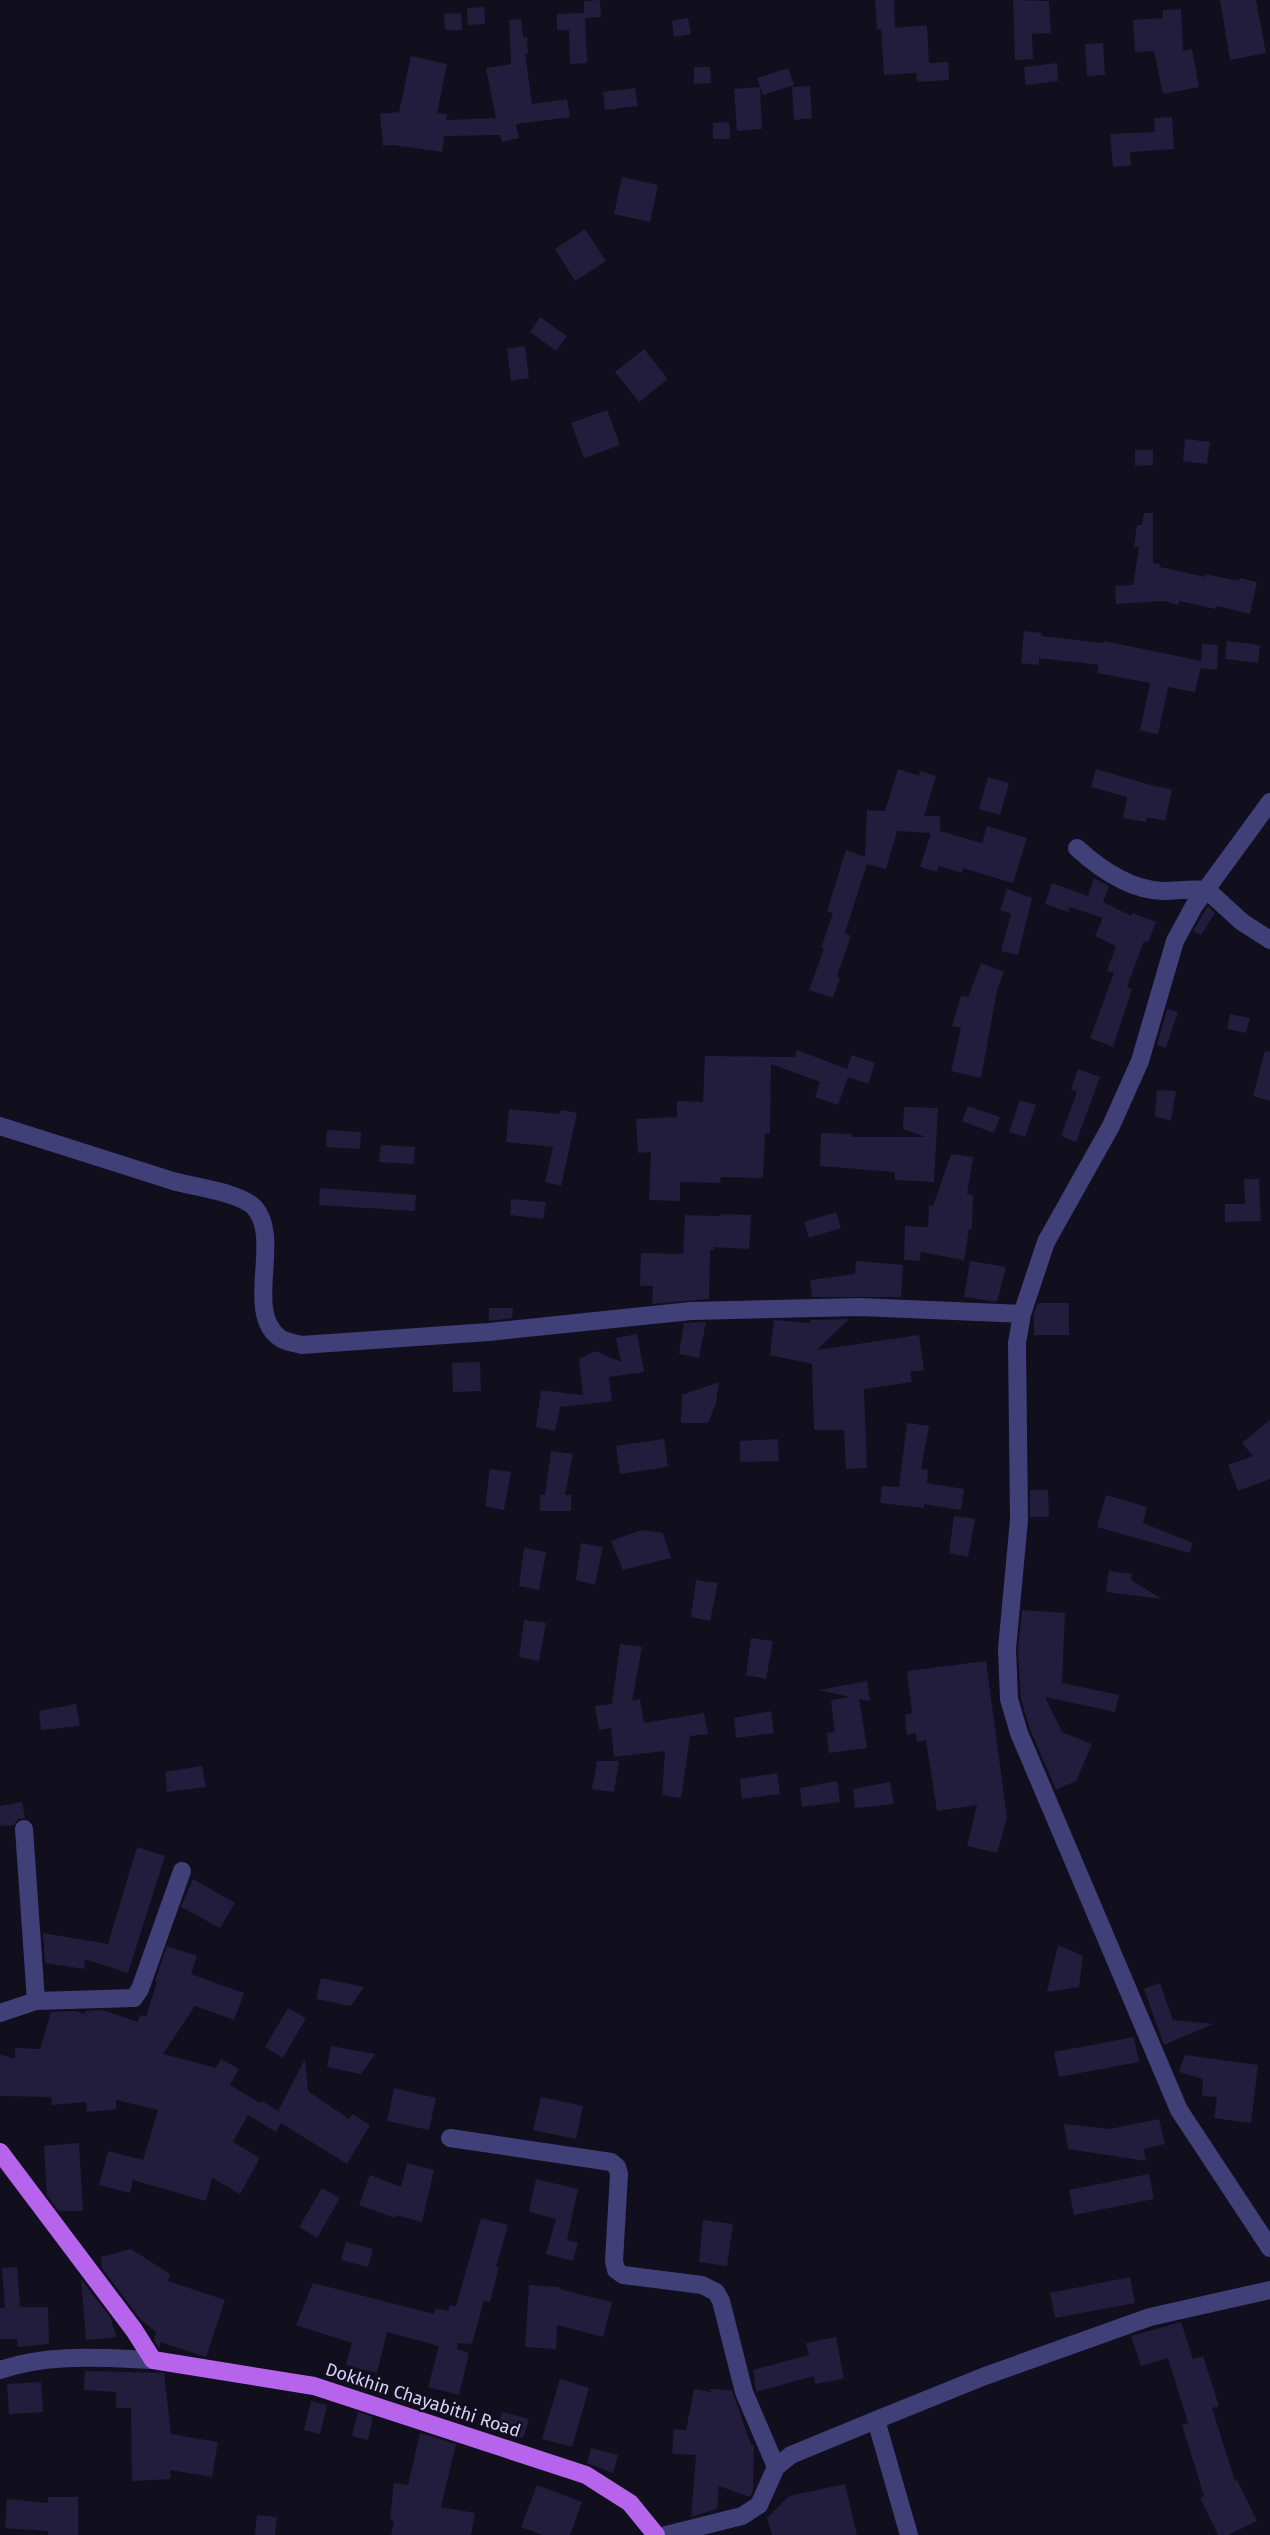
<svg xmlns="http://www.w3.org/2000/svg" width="1270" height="2535" font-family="'Fira Sans',sans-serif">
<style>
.building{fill:#221d3c}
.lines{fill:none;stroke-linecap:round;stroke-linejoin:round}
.minor{stroke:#403f77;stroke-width:18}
.major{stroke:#b764ed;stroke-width:18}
.labels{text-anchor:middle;stroke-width:5;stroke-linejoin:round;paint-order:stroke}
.street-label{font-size:18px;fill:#d4d0f9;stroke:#110e1d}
</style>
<rect width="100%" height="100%" fill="#110e1d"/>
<path class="building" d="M 600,0 L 601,17 L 585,18 L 587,63 L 570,64 L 569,30 L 557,30 L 557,14 L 584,13 L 584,1 Z
M 875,0 L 894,0 L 895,28 L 927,25 L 929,63 L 948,62 L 949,80 L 917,82 L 916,73 L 884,75 L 881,29 L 877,29 Z
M 1013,0 L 1049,1 L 1051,33 L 1032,34 L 1033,59 L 1015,60 Z
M 1220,0 L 1256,0 L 1266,53 L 1230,60 Z
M 484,7 L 485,24 L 468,25 L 467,8 Z
M 1181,9 L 1183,51 L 1192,49 L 1199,87 L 1163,94 L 1154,51 L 1135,52 L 1133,20 L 1163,18 L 1163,10 Z
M 461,13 L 462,30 L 445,30 L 444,14 Z
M 688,18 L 691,34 L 674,37 L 672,21 Z
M 521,19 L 523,37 L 527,37 L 528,54 L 525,54 L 532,104 L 567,99 L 570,117 L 516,124 L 519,138 L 502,142 L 500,135 L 444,136 L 442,152 L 393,145 L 383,146 L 380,114 L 399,112 L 411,56 L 447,64 L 437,113 L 447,114 L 446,120 L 496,118 L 486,68 L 511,64 L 509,20 Z
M 1103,43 L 1105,75 L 1087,76 L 1085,44 Z
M 1057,63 L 1058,81 L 1026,85 L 1024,67 Z
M 694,67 L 710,67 L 711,83 L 694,84 Z
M 788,68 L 794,85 L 763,95 L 757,78 Z
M 810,86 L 812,118 L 794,120 L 792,87 Z
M 760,87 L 762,129 L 737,131 L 734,89 Z
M 635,88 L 638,106 L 605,110 L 603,92 Z
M 1172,117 L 1174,149 L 1130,152 L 1131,165 L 1113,167 L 1110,134 L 1155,132 L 1154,118 Z
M 729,122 L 730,139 L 713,139 L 713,123 Z
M 622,177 L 658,185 L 650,222 L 614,214 Z
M 585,229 L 606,261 L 575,281 L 555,249 Z
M 540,317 L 567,336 L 556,351 L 530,332 Z
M 525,346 L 529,378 L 511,381 L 507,349 Z
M 644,349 L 668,379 L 639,402 L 615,372 Z
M 607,410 L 620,445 L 584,458 L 571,423 Z
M 1185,439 L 1210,442 L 1207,464 L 1183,461 Z
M 1135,450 L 1153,450 L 1153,465 L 1135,466 Z
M 1144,513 L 1153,513 L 1153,563 L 1160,564 L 1160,567 L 1205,577 L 1205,574 L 1239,581 L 1240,578 L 1257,582 L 1250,614 L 1217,606 L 1216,609 L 1179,601 L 1178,605 L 1164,601 L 1116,604 L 1115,586 L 1133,585 L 1139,547 L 1134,547 L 1137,525 L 1142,525 Z
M 1024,631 L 1042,633 L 1041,636 L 1103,643 L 1104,641 L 1201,661 L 1202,644 L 1218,645 L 1217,670 L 1200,668 L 1201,666 L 1195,692 L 1168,687 L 1158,734 L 1140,731 L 1150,683 L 1097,673 L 1099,665 L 1039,658 L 1039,665 L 1021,663 Z
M 1227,641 L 1260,645 L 1258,663 L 1225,659 Z
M 898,769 L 919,776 L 920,771 L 936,776 L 924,816 L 940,816 L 940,831 L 982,843 L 987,826 L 1027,838 L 1013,883 L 963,868 L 962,873 L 939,866 L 937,872 L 920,867 L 931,833 L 897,831 L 886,869 L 867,864 L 845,933 L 851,936 L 837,976 L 840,978 L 833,998 L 809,990 L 824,949 L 821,948 L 833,913 L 827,911 L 846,850 L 865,857 L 867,810 L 885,811 Z
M 1096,769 L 1154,786 L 1172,789 L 1165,821 L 1147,817 L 1146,822 L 1123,818 L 1127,797 L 1091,787 Z
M 988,777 L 1009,783 L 1000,815 L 979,809 Z
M 1094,878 L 1109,886 L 1103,902 L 1131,916 L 1132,913 L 1156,922 L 1148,942 L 1144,941 L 1127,987 L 1132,989 L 1113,1047 L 1090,1038 L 1114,973 L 1107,971 L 1116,946 L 1095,936 L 1103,918 L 1070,907 L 1068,912 L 1045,904 L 1052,883 L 1088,896 Z
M 1007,889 L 1032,898 L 1018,955 L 1001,951 L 1011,914 L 1000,910 Z
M 1208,906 L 1215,913 L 1201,935 L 1193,931 Z
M 981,963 L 1004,972 L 997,990 L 981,1078 L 951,1071 L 961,1028 L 952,1026 L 961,996 L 968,997 Z
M 1167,1009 L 1178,1012 L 1166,1048 L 1157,1045 Z
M 1230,1014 L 1250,1018 L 1246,1033 L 1227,1029 Z
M 797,1050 L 847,1069 L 852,1055 L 875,1063 L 868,1084 L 848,1077 L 838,1105 L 815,1097 L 820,1082 L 771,1064 L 770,1134 L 765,1133 L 763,1178 L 721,1177 L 720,1183 L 680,1182 L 680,1201 L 649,1200 L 651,1152 L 638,1153 L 636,1119 L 677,1117 L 677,1101 L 703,1102 L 705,1056 L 795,1057 Z
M 1265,1051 L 1270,1052 L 1270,1101 L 1253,1096 Z
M 1078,1069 L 1100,1077 L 1076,1142 L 1061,1136 L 1077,1092 L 1071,1089 Z
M 1157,1090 L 1176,1091 L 1171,1121 L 1155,1116 Z
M 1020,1100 L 1036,1105 L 1025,1137 L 1009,1132 Z
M 968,1106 L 1000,1117 L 994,1133 L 962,1121 Z
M 904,1107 L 938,1108 L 934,1182 L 895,1180 L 895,1172 L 820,1166 L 821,1133 L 852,1134 L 851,1137 L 926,1137 L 903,1129 Z
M 509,1109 L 560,1114 L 561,1110 L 577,1113 L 561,1186 L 545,1182 L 553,1147 L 506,1142 Z
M 327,1130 L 361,1132 L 360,1149 L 326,1147 Z
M 381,1145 L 415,1147 L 413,1164 L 379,1162 Z
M 951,1154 L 973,1157 L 967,1194 L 973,1195 L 972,1229 L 969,1229 L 964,1260 L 921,1252 L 920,1261 L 904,1260 L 905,1226 L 928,1227 L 929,1205 L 933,1206 Z
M 1244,1179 L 1259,1179 L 1261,1221 L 1225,1222 L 1225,1204 L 1245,1204 Z
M 320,1188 L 416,1195 L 415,1211 L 319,1205 Z
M 511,1199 L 546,1202 L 543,1219 L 510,1215 Z
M 836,1212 L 841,1228 L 809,1238 L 804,1222 Z
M 721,1214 L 751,1215 L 749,1249 L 714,1247 L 714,1250 L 710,1250 L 709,1299 L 652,1304 L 653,1286 L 640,1286 L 641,1253 L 683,1254 L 685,1215 L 720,1216 Z
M 856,1261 L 903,1265 L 901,1297 L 812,1297 L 810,1280 L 855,1274 Z
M 970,1261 L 1006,1267 L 997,1302 L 964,1297 Z
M 1038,1303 L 1069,1303 L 1069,1335 L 1034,1335 L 1034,1313 Z
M 489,1308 L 513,1308 L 512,1318 L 489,1321 Z
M 849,1319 L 817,1350 L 919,1335 L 924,1370 L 910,1372 L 912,1382 L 864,1389 L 867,1468 L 846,1469 L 844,1430 L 814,1430 L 812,1364 L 770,1355 L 774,1320 L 810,1323 L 810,1320 Z
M 706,1322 L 699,1358 L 679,1354 L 684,1323 Z
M 637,1334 L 644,1372 L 609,1377 L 612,1401 L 560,1407 L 555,1431 L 536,1427 L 541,1390 L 583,1395 L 579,1359 L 595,1351 L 621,1362 L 616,1338 Z
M 480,1362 L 481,1391 L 453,1392 L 452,1363 Z
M 719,1382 L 716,1403 L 708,1423 L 681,1423 L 682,1395 Z
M 1270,1420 L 1270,1479 L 1238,1491 L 1228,1465 L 1253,1456 L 1242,1443 Z
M 907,1423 L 929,1426 L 921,1469 L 928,1470 L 927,1483 L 964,1489 L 961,1510 L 924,1504 L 924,1508 L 880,1503 L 882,1486 L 899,1487 Z
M 664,1439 L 668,1467 L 620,1474 L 616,1446 Z
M 778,1439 L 779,1461 L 740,1462 L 740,1441 Z
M 551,1451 L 573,1454 L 565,1495 L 571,1495 L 571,1511 L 540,1511 L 540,1495 L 545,1495 Z
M 490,1469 L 511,1472 L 504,1510 L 485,1506 Z
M 1030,1490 L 1048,1490 L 1049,1517 L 1030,1517 Z
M 1106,1495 L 1147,1507 L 1143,1523 L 1193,1543 L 1189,1553 L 1097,1527 Z
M 954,1516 L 975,1519 L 968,1557 L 949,1553 Z
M 641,1530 L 663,1533 L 671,1558 L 623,1570 L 611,1541 Z
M 581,1543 L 603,1547 L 595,1585 L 576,1580 Z
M 524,1548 L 546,1552 L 539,1590 L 519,1586 Z
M 1109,1571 L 1132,1574 L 1131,1580 L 1162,1599 L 1106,1592 Z
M 696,1580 L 718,1583 L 710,1621 L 691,1617 Z
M 1022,1610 L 1065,1613 L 1062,1683 L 1119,1695 L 1115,1712 L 1045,1697 L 1062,1732 L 1092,1744 L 1076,1781 L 1056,1790 L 1030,1729 L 1021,1699 L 1018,1649 Z
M 524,1620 L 546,1623 L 539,1661 L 519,1657 Z
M 751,1638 L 773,1641 L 766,1679 L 746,1675 Z
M 620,1644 L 642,1647 L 632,1701 L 640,1699 L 644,1723 L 704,1713 L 708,1734 L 690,1736 L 681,1798 L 662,1795 L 665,1751 L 614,1757 L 611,1728 L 599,1730 L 595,1706 L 612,1704 Z
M 986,1661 L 1007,1818 L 997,1853 L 967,1846 L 977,1805 L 937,1811 L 926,1740 L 917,1742 L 916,1733 L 907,1735 L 905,1715 L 912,1713 L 907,1671 Z
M 867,1681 L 870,1701 L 859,1699 L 867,1748 L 829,1753 L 827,1733 L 835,1732 L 831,1700 L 850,1697 L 819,1690 Z
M 76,1704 L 80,1726 L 41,1730 L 39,1711 Z
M 771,1711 L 774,1733 L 736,1738 L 734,1718 Z
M 597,1761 L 619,1761 L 614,1792 L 592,1789 Z
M 202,1766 L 206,1787 L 167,1792 L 165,1772 Z
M 777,1773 L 780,1794 L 742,1799 L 740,1779 Z
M 837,1781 L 840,1802 L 802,1807 L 800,1788 Z
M 890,1782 L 894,1804 L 855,1808 L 853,1789 Z
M 22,1802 L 25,1818 L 18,1819 L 14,1825 L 0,1826 L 0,1806 Z
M 137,1847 L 165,1856 L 128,1973 L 85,1959 L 84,1969 L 45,1963 L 43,1933 L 108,1944 Z
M 193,1879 L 235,1903 L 220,1928 L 181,1907 Z
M 1058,1945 L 1083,1956 L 1079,1987 L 1047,1992 Z
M 167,1946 L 197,1956 L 191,1974 L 244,1993 L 234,2020 L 195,2006 L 163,2054 L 216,2068 L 221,2059 L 239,2069 L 230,2085 L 260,2103 L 262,2101 L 278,2111 L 305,2059 L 308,2091 L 349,2119 L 352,2114 L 370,2125 L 347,2164 L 281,2123 L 276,2132 L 248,2115 L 233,2142 L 260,2158 L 240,2194 L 212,2178 L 206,2201 L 133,2180 L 130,2193 L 99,2185 L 108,2151 L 143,2160 L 158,2110 L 116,2100 L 116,2109 L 87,2112 L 86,2102 L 52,2105 L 51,2097 L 0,2096 L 0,2054 L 15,2059 L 15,2048 L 40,2049 L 51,2012 L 75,2011 L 85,2014 L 86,2011 L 103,2010 L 138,2022 L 140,2015 L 146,2016 L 157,1982 L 155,1981 Z
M 321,1978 L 364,1987 L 351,2006 L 316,1999 Z
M 1160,1983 L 1173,2020 L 1213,2024 L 1164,2045 L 1144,1989 Z
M 288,2008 L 306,2018 L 283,2058 L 265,2047 Z
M 1134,2037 L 1139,2062 L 1059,2077 L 1054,2052 Z
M 331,2046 L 375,2054 L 361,2074 L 327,2067 Z
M 1185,2055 L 1258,2065 L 1251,2123 L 1214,2118 L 1217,2097 L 1202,2096 L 1203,2079 L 1179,2072 Z
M 394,2088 L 436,2098 L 429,2130 L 387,2121 Z
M 541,2097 L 583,2106 L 576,2139 L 533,2130 Z
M 1159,2119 L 1165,2144 L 1144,2149 L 1146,2161 L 1068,2149 L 1064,2124 L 1110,2129 Z
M 79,2143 L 83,2211 L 59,2211 L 47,2195 L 44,2146 Z
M 407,2163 L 434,2170 L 422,2222 L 396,2215 L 395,2218 L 359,2205 L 370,2175 L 401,2187 Z
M 1149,2174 L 1154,2199 L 1074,2215 L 1069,2190 Z
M 536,2179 L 578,2189 L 567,2240 L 578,2243 L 573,2261 L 546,2254 L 556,2219 L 529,2212 Z
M 322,2188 L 340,2198 L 317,2238 L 299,2227 Z
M 481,2218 L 508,2225 L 496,2267 L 499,2267 L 490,2302 L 484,2300 L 472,2344 L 458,2343 L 457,2349 L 469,2353 L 459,2395 L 428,2387 L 439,2346 L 387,2332 L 377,2373 L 346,2365 L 352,2343 L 296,2325 L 313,2283 L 434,2314 L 436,2308 L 448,2311 L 450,2305 L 456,2306 Z
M 703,2220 L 733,2224 L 727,2266 L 699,2262 Z
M 346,2242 L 373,2249 L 368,2267 L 341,2260 Z
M 131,2249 L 170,2274 L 168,2281 L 225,2300 L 206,2357 L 160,2342 L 160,2350 L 154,2340 L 156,2332 L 141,2320 L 102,2268 L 101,2257 Z
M 17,2267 L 20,2307 L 48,2307 L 49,2344 L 17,2347 L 17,2339 L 0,2339 L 0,2308 L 5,2308 L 2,2268 Z
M 1130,2277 L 1135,2303 L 1055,2318 L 1050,2293 Z
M 81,2279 L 110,2317 L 117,2337 L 86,2340 Z
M 529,2285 L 559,2287 L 559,2289 L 612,2302 L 603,2337 L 557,2325 L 556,2349 L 525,2347 Z
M 1181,2322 L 1193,2359 L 1203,2356 L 1219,2406 L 1212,2408 L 1235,2481 L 1237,2480 L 1257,2521 L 1228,2535 L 1218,2535 L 1200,2498 L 1204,2496 L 1182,2425 L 1188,2423 L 1168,2358 L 1141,2366 L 1131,2336 Z
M 836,2337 L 844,2379 L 815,2384 L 814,2376 L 756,2392 L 753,2370 L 809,2355 L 806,2343 Z
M 85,2371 L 164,2373 L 171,2434 L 218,2442 L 212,2477 L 170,2470 L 171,2479 L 132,2481 L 131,2408 L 116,2408 L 116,2392 L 84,2390 Z
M 560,2379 L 589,2388 L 572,2447 L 542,2439 Z
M 41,2382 L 43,2412 L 9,2414 L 7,2384 Z
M 694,2389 L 711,2392 L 710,2389 L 732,2390 L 751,2445 L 754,2445 L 753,2491 L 750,2497 L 719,2486 L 717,2509 L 691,2517 L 696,2455 L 672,2454 L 674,2429 L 686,2430 Z
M 311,2401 L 327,2405 L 320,2434 L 304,2430 Z
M 358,2412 L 373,2417 L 368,2440 L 352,2436 Z
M 502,2412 L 529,2419 L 523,2438 L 497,2430 Z
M 420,2433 L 456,2444 L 441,2507 L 475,2513 L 471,2535 L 391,2535 L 394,2521 L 390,2520 L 394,2483 L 408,2485 Z
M 591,2448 L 618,2455 L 613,2473 L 587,2463 Z
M 845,2484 L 857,2535 L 772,2535 L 767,2518 L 789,2496 Z
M 537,2485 L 582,2502 L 570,2535 L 543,2535 L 521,2527 Z
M 48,2497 L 78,2497 L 78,2535 L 48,2535 L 48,2531 L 5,2528 L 7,2499 L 48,2503 Z
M 257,2515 L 277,2517 L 275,2535 L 255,2535 Z"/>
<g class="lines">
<path class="minor" d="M 1270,802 L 1194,906 L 1175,941 L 1140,1061 L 1111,1126 L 1046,1242 L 1022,1314 L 1017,1343 L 1019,1520 L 1007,1649 L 1009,1699 L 1019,1733 L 1179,2110 L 1270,2248
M 1077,848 C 1100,869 1131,890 1163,891 C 1178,891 1192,888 1207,890 L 1242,922 L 1270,940
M 0,1126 C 58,1144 115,1163 173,1181 C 194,1187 239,1192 254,1207 C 283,1238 243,1312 280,1338 C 285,1342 295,1343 301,1345 L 489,1332 L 691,1311 L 860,1307 L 1022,1314
M 24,1829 L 36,2001
M 0,2013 L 36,2001 L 134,1998 L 140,1989 L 182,1871
M 450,2138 L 611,2162 L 617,2167 L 619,2174 L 614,2261 L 616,2270 L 623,2275 L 702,2285 L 716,2292 L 721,2301 L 744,2392 L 776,2467
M 0,2370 C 49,2353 102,2358 153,2360
M 876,2420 L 909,2535
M 666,2535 L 742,2516 L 759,2505 L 776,2467 L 791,2455 L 876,2420 L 985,2376 L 1150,2317 L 1270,2290"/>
<path class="major" d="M 0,2152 L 134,2330 L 153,2360 L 314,2386 L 586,2475 L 630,2503 L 656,2535"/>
</g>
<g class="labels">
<g class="street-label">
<text transform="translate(423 2400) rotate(18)" y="6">Dokkhin Chayabithi Road</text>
</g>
</g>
</svg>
